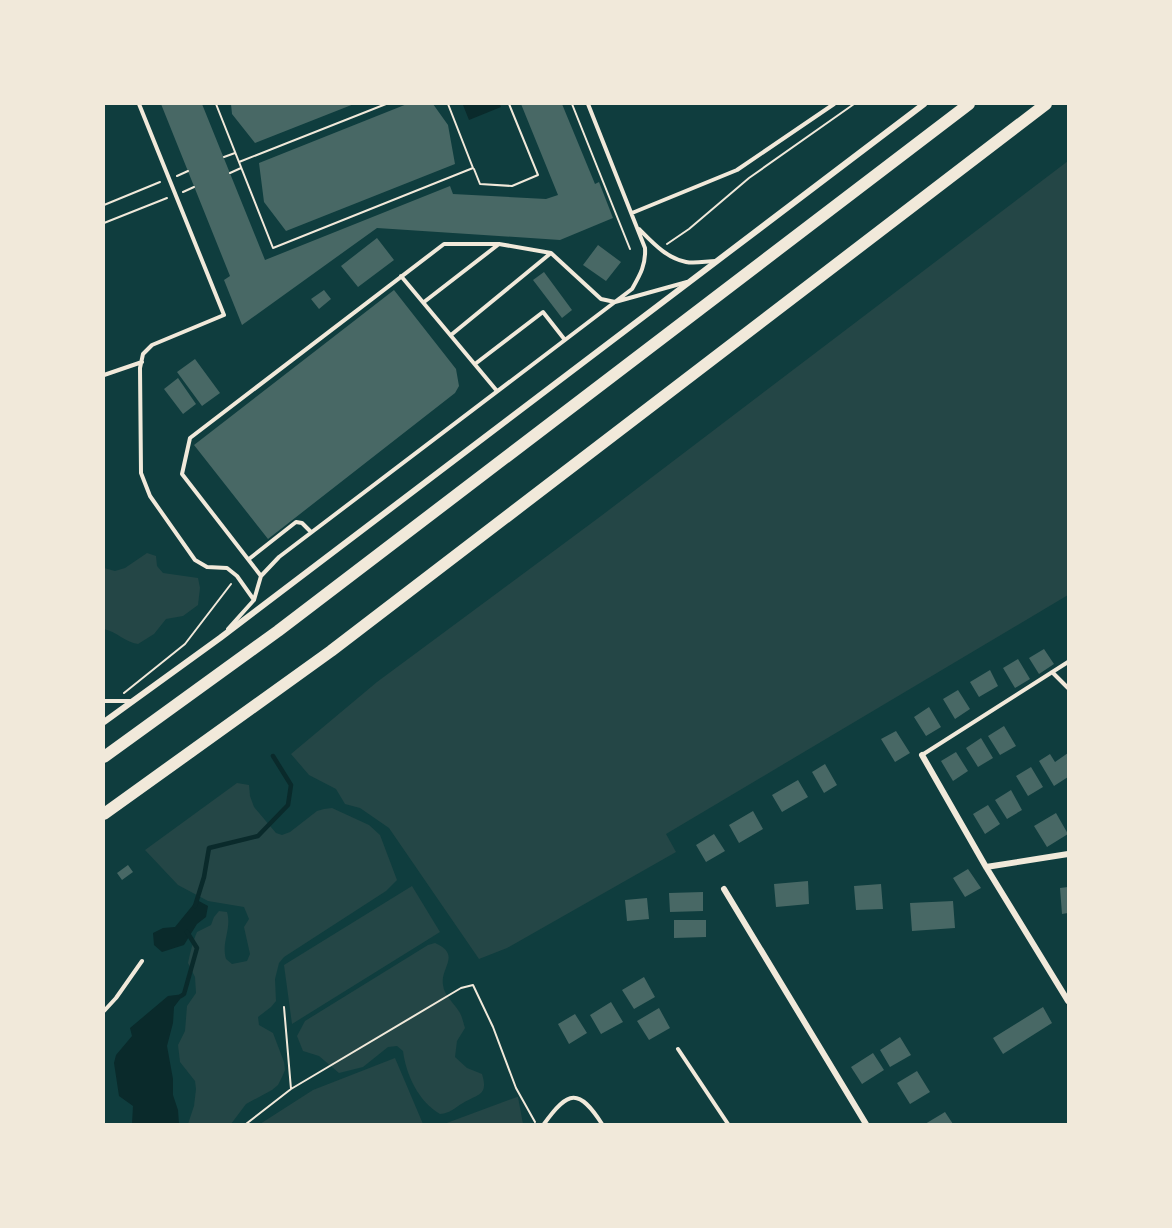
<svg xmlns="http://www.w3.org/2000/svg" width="1172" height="1228" font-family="'Nunito Sans',sans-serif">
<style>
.green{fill:#244646}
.water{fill:#0a2a2b}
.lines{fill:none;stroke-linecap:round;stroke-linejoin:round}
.stream{stroke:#0a2a2b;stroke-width:4.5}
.building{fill:#486865}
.path{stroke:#f1e9da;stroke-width:2}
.service{stroke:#f1e9da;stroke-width:4}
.minor{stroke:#f1e9da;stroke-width:6}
.motorway{stroke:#f1e9da;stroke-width:12}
</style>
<rect width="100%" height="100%" fill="#0f3d3e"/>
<path class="green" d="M 1068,161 L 1068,595 L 666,834 L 676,852 L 507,948 L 479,959 L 389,828 L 360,808 L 345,804 L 336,789 L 309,775 L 291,754 L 377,682 L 601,516 Z
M 147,553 L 156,556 L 157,566 L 163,573 L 198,578 L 200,588 L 198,605 L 183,616 L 166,619 L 154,634 L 138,644 C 125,642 117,632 104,629 L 104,568 L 115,571 L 125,568 Z
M 237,783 L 249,785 L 250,796 L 254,807 L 276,833 L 282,835 L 290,832 L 317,811 L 324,809 L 332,808 L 369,825 L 380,835 L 397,880 L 386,891 L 284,957 L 279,963 L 275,979 L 276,1001 L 271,1007 L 258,1017 L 259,1025 L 273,1033 L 284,1062 L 285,1070 L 282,1077 L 278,1085 L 272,1090 L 246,1104 L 231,1124 L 188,1124 L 194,1106 L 196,1089 L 195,1081 L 180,1062 L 178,1045 L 185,1031 L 187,1006 L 196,993 L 195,977 L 188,963 C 190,953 193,941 197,932 L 211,925 L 214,917 L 219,911 L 227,912 C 232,929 221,942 226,959 L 232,964 L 247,961 L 250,954 L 244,927 L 249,919 L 244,907 L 208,901 L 178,885 L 145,850 Z
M 412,886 L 440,932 L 292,1024 L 284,965 Z
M 435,943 C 462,955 440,967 443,985 C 444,995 453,1002 458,1010 C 462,1015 463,1022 465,1028 L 457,1041 L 455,1057 L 467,1068 L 482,1074 C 489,1096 477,1094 463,1103 C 454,1108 451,1113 440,1114 C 419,1102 406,1075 403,1051 L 397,1046 L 388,1047 L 363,1067 L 339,1073 L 319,1056 L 303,1051 L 297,1036 L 305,1021 L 428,945 Z
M 395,1058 L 423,1124 L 260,1124 L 313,1090 Z
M 518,1097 L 523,1124 L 444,1124 L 517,1097 Z"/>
<path class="water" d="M 467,104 L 500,104 L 501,107 L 469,120 L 463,105 Z
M 197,900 L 208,906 L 206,917 L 197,924 L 184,945 L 162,952 L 154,945 L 153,933 L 163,928 L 175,927 Z
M 184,994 L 174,1007 L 173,1023 L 167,1046 L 173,1079 L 173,1095 L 178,1110 L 179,1124 L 132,1124 L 133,1106 L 119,1096 L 114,1063 L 116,1055 L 132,1036 L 130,1028 L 168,996 Z"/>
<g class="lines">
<path class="stream" d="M 195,906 L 204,877 L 209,848 L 258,836 L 288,805 L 291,785 L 273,756
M 181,996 L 184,994 L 197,948 L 187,932"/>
</g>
<path class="building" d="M 161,104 L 202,104 L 265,260 L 450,186 L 453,194 L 546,199 L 558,195 L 521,104 L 562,104 L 595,184 L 599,182 L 613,218 L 560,240 L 377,228 L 242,325 L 224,280 L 230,276 Z
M 231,104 L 354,104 L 255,143 L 232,114 Z
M 407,104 L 433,104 L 448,125 L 455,164 L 286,231 L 264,202 L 259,163 Z
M 377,238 L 394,260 L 358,287 L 341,266 Z
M 598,245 L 621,262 L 606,281 L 583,265 Z
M 544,272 L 572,310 L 562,318 L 533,280 Z
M 324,290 L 331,299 L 319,309 L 311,299 Z
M 394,290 L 456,369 L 459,386 L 455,393 L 268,539 L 194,445 Z
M 195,359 L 220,393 L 202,406 L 177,372 Z
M 178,378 L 196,404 L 183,414 L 164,389 Z
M 1044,649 L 1054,664 L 1039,674 L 1029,658 Z
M 1018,659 L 1030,679 L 1015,688 L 1003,668 Z
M 990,670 L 998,686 L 979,697 L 970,682 Z
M 958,690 L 970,709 L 955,719 L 943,699 Z
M 929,707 L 941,727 L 926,736 L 914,717 Z
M 1004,726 L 1016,746 L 1000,755 L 988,736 Z
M 896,731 L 910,753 L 895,762 L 881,739 Z
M 981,738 L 993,758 L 978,767 L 966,748 Z
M 956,752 L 968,771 L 953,781 L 941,761 Z
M 1068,753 L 1068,777 L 1054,786 L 1039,761 L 1050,754 L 1055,762 Z
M 825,764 L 837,785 L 824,793 L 812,772 Z
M 1031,767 L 1043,787 L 1028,796 L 1016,776 Z
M 798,780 L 808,797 L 782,812 L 772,795 Z
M 1011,790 L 1022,810 L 1007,819 L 995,800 Z
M 988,805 L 1000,824 L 985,834 L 973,814 Z
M 753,811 L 763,829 L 739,843 L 729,825 Z
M 1056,813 L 1068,834 L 1047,847 L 1034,826 Z
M 714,834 L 725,851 L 706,862 L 696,845 Z
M 128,865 L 133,872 L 122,880 L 117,873 Z
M 968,869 L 981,888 L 965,897 L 953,878 Z
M 808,881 L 809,904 L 776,907 L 774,884 Z
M 881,884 L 883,909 L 856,910 L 854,886 Z
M 1068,887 L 1068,913 L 1062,914 L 1060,888 Z
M 703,892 L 703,911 L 670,912 L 669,893 Z
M 647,898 L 649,919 L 627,921 L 625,900 Z
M 953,901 L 955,928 L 912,931 L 910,903 Z
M 674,920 L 706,920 L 706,937 L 674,938 Z
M 644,977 L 655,997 L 634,1009 L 622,990 Z
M 611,1002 L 623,1022 L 601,1034 L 590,1015 Z
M 1043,1007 L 1052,1023 L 1003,1054 L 993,1038 Z
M 659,1008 L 670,1028 L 649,1040 L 637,1021 Z
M 575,1014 L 587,1033 L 569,1044 L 558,1024 Z
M 900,1037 L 911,1055 L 890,1067 L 880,1050 Z
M 873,1053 L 884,1070 L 862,1084 L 851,1067 Z
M 917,1071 L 930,1092 L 910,1104 L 897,1083 Z
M 945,1112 L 953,1124 L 925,1124 Z"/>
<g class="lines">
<path class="path" d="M 216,104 L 273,248 L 473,168 L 448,104
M 572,104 L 630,249
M 224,157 L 235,153
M 239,162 L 386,104
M 474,169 L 480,184 L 512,186 L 538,175 L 509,104
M 230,173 L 241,168
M 177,176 L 188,171
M 183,192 L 194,187
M 104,205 L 160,182
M 104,223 L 167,198
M 667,244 L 689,229 L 749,178 L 854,104
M 124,693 L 185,644 L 231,584
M 291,1089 L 461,988 L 473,985 L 493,1027 L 516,1088 L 535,1122
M 246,1124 L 291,1089 L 284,1007"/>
<path class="service" d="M 139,104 L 224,315 L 152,345 L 143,354 L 140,368 L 141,473 L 150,496 L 195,560 L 207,567 L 227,568 L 237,576 L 254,600
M 632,213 L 737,170 L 834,104
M 639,229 C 652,242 666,258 686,262 C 695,264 707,261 716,261
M 401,276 L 497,391
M 424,302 L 499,244
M 451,335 L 551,253
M 475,364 L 543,312 L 565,340
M 104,375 L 142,362
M 249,559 L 296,522 L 302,523 L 311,532
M 261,576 L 182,474 L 190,438 L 444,244 L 499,244 L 551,253 L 601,299 L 615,302 L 687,282
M 228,629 L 254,600 L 261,576 L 279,557 L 632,289 C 640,275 646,265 645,248 L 588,104
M 1052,672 L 1068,688
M 104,701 L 131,701
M 922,755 L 1068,662
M 104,1011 L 116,998 L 142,961
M 678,1049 L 728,1124
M 544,1124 C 568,1090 579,1088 602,1124"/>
<path class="minor" d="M 104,722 L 220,638 L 924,104
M 922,755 L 986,867 L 1068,1001
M 986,867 L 1068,854
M 724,889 L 866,1124"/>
<path class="motorway" d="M 104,757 L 278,631 L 969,104
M 104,814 L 331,651 L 1046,104"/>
</g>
<rect width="1172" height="1228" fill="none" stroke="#f1e9da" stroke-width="210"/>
</svg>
